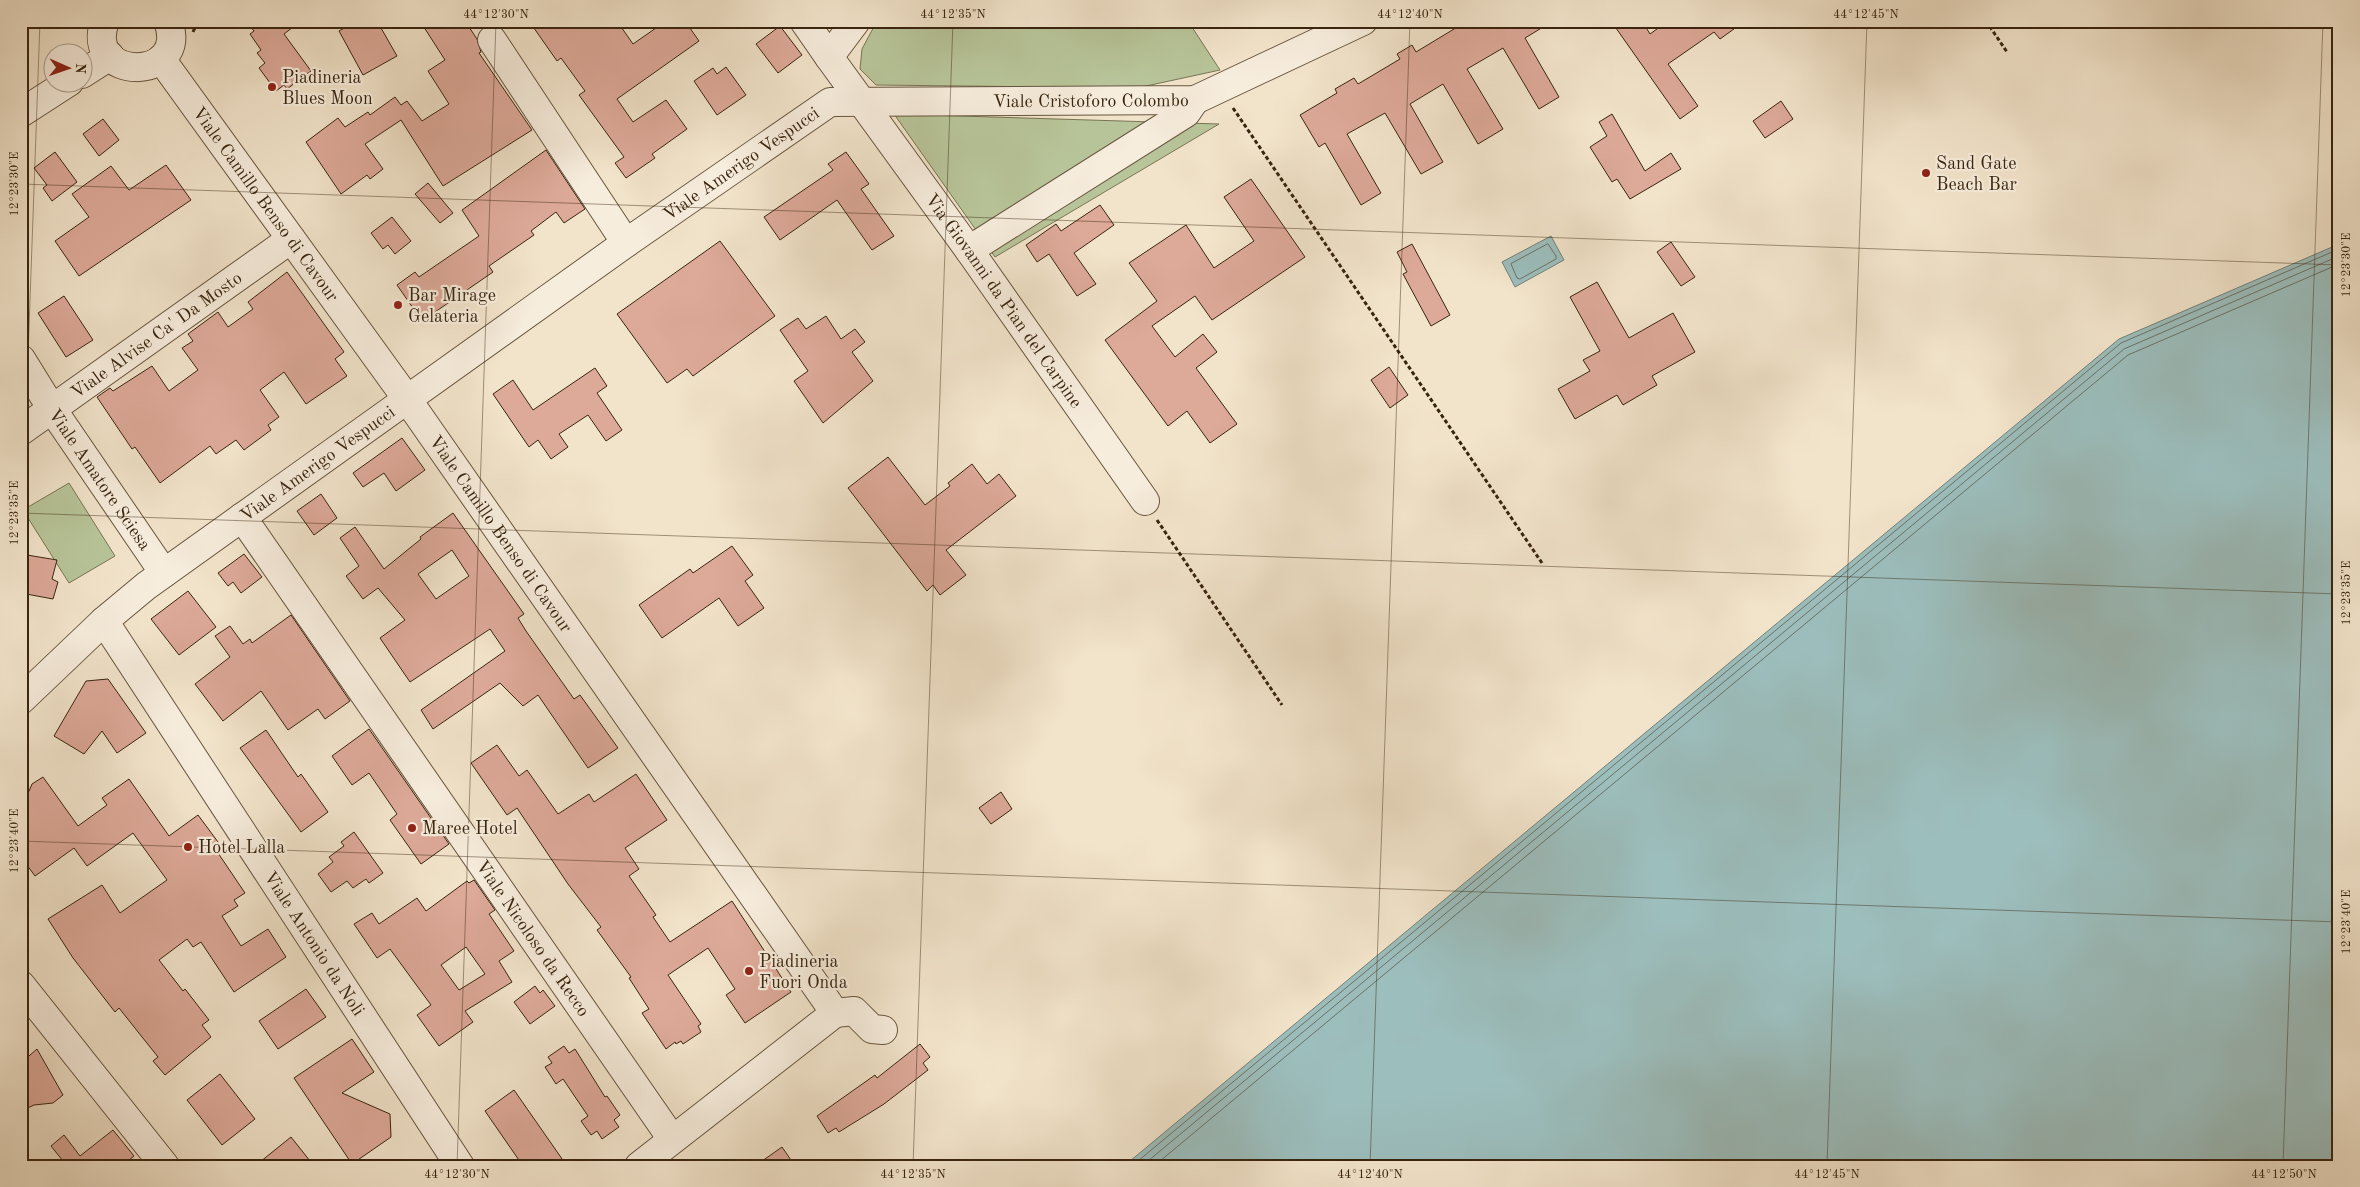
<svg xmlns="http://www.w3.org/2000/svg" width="2360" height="1187" font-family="'Old Standard TT',serif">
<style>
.green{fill:#b8c59a;stroke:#787554}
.water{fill:#9cbebd;stroke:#748177}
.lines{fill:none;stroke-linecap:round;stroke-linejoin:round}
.shore{stroke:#6a7266;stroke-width:1}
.building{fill:#dda999;stroke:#39250f;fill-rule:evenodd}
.minor-casing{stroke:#67553e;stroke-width:30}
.path{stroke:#39250f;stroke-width:3;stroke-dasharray:4 2.5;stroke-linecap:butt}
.minor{stroke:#f7eddd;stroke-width:28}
.ticks{fill:none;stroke:#39250f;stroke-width:1;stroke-opacity:0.45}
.poi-dot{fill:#8f2418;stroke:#f7eddd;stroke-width:2}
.labels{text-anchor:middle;stroke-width:4.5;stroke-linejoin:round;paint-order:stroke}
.poi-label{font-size:18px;fill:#39250f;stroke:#f7eddd;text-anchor:start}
.street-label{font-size:18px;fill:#39250f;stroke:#f7eddd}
.neatline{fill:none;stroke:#39250f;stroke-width:2}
.ticks-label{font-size:12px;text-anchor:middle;fill:#39250f}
</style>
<rect width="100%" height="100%" fill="#f2e4cb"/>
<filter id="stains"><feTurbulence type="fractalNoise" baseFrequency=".004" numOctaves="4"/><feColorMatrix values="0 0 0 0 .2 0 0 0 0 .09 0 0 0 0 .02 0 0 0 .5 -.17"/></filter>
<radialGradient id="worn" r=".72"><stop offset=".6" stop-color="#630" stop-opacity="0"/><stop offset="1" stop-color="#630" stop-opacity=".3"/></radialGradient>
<path class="green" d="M 877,21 L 1188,21 L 1220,70 L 1137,88 L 876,85 L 860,69 L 862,49 Z
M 894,114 L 1219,124 L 995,257 Z
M 69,483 L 115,556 L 69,583 L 23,510 Z"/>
<path class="water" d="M 1551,236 L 1564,260 L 1515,287 L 1502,262 Z
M 2339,244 L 2339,1166 L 1124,1166 L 2119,339 Z"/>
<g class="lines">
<path class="shore" d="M 1548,244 L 1556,256 L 1556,259 L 1520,279 L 1517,278 L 1511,264 Z
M 1132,1166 L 2121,343 L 2339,249
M 1142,1166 L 2124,349 L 2339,256
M 1154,1166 L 2128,355 L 2339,264"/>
</g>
<path class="building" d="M 259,21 L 301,21 L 284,34 L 311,71 L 287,89 L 284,85 L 276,91 L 259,68 L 265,63 L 257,53 L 261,50 L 250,34 L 254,31 L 251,27 Z
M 357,21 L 377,21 L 397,56 L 363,75 L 339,31 Z
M 420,21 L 465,21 L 477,39 L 481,52 L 479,53 L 532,130 L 443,186 L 401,120 L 365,144 L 383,169 L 370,179 L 367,175 L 341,194 L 306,142 L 338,118 L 345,127 L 368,112 L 370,115 L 395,97 L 401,105 L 407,101 L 422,121 L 449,104 L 428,71 L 445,60 Z
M 529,21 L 617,21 L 633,44 L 666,21 L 685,21 L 699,41 L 617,99 L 633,122 L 666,100 L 687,129 L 652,154 L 655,158 L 626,178 L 615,163 L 624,157 L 579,95 L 585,91 L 561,58 L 557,61 Z
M 1456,21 L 1553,21 L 1525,38 L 1559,97 L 1539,109 L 1503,48 L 1467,69 L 1503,129 L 1478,144 L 1443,84 L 1410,104 L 1443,162 L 1421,174 L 1385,113 L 1347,134 L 1381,193 L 1361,205 L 1325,143 L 1319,147 L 1300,115 L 1337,93 L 1335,89 L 1354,78 L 1358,84 L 1400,59 L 1397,54 L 1412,45 L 1416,52 L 1459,26 Z
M 1611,21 L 1642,21 L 1650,34 L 1668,21 L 1745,21 L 1720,39 L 1714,32 L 1668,64 L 1698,106 L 1680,119 Z
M 780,26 L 802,55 L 778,73 L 756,44 Z
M 726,67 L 746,95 L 717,115 L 694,81 L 713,68 L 717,74 Z
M 1781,101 L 1793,119 L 1765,138 L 1753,121 Z
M 1612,114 L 1645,171 L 1671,153 L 1681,169 L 1630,199 L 1617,179 L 1612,182 L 1590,147 L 1607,136 L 1599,122 Z
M 103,119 L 119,140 L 99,156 L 83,134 Z
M 546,150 L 585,209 L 564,223 L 556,212 L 531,231 L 534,235 L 489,266 L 493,272 L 422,321 L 397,285 L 415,272 L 419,277 L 479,236 L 462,210 Z
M 55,152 L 77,182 L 52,201 L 43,188 L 47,185 L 34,168 Z
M 846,152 L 869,184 L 861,189 L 894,236 L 872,250 L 837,200 L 780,240 L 764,217 L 833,170 L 828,164 Z
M 166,165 L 191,200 L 79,276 L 55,241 L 89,217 L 72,194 L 111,166 L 129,190 Z
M 1251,179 L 1305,257 L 1212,320 L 1195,296 L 1152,326 L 1175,357 L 1203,334 L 1217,352 L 1196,368 L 1237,424 L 1210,443 L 1187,411 L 1168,426 L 1105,340 L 1157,301 L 1129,263 L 1186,225 L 1214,268 L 1254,241 L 1224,197 Z
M 428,183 L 453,213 L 440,223 L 415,194 Z
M 1100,205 L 1114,225 L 1074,253 L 1096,284 L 1077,296 L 1049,254 L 1037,262 L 1026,245 L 1056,224 L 1061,231 Z
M 392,217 L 411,241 L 395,254 L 388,245 L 383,249 L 371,233 Z
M 720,241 L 775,316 L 693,376 L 687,369 L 667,383 L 617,314 Z
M 1671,242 L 1695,277 L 1681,286 L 1657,252 Z
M 1412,244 L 1450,315 L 1431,326 L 1403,274 L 1407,272 L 1397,252 Z
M 287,272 L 344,352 L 335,359 L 347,376 L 306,404 L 284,372 L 260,390 L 279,417 L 268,425 L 271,430 L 244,450 L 236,440 L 216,454 L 210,446 L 160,483 L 135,447 L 132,449 L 97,397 L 110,388 L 113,391 L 152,366 L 169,391 L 198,370 L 182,348 L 193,341 L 188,334 L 218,312 L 228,327 L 253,309 L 248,302 Z
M 1597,282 L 1629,338 L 1673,313 L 1695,352 L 1652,376 L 1657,385 L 1623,405 L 1617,395 L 1575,419 L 1558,389 L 1590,371 L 1583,360 L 1600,351 L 1570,297 Z
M 64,296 L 93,340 L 66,357 L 38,313 Z
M 826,316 L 841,339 L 855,329 L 865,342 L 852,352 L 873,381 L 823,423 L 794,381 L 808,371 L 780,330 L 798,318 L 806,329 Z
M 1389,367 L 1408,395 L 1390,408 L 1371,380 Z
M 595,368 L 607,386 L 597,393 L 622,430 L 606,441 L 588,415 L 559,434 L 568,447 L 551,459 L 538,440 L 529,447 L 493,394 L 513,380 L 533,410 Z
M 402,438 L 425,470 L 396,491 L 384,473 L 363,487 L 353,473 Z
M 888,457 L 925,505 L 950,486 L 948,483 L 972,464 L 987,484 L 999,474 L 1016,496 L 946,550 L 966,575 L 940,595 L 933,585 L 927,591 L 848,488 Z
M 321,494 L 337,518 L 314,535 L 297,511 Z
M 453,513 L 524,614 L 518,618 L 526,631 L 574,699 L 580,695 L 618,748 L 588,768 L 538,695 L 523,706 L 500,683 L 433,729 L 421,710 L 505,651 L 490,629 L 410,682 L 380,638 L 405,620 L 378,588 L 363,599 L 346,576 L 359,566 L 340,538 L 355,527 L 384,569 L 421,539 L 420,537 ZM 452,550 L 469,576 L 436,599 L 418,574 Z
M 732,546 L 753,575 L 745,581 L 764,608 L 738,626 L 719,598 L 662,638 L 639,605 L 690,569 L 693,573 Z
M 21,554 L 57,560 L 52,579 L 58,582 L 53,599 L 21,593 Z
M 244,554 L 262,577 L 241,593 L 233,582 L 228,586 L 218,573 Z
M 188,591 L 216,627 L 179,655 L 151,619 Z
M 291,615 L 350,701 L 325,719 L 318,709 L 288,730 L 261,691 L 223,721 L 195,684 L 230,657 L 215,636 L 230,626 L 243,644 L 250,639 L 252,643 Z
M 108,679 L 146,733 L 117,753 L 102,731 L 84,754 L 54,736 L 86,681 Z
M 369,729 L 449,844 L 421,864 L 390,820 L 397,814 L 369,773 L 352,785 L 332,756 Z
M 266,730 L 298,777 L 301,774 L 328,812 L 301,832 L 240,748 Z
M 497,745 L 519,776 L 527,770 L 558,814 L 589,794 L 594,802 L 636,774 L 667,820 L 625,848 L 639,869 L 629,876 L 656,915 L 653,917 L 670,942 L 732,901 L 791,992 L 745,1023 L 726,995 L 735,989 L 708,948 L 668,975 L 701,1024 L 698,1026 L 701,1032 L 683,1044 L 681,1041 L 676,1044 L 675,1042 L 666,1049 L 642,1013 L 649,1009 L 629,978 L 631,977 L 597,930 L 601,927 L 568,884 L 517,808 L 507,815 L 471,763 Z
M 43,777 L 78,826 L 107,805 L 102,798 L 129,779 L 169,836 L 198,815 L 221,846 L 216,850 L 245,893 L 234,900 L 238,906 L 222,916 L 241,946 L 268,929 L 286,957 L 234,992 L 201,942 L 193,947 L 187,939 L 159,960 L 183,991 L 185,989 L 209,1020 L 202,1025 L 211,1037 L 165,1075 L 153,1061 L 158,1057 L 119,1008 L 115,1012 L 73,958 L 48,919 L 102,885 L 120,913 L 167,880 L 133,833 L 87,866 L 74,848 L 35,876 L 21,857 L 21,810 L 32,784 Z
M 1001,792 L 1012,809 L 991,824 L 979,808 Z
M 354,832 L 383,873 L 369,883 L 366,879 L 353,888 L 347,881 L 331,892 L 318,874 L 333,862 L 329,857 L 344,846 L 341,842 Z
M 474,880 L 495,910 L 489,914 L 514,951 L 499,961 L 512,982 L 465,1011 L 473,1022 L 439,1046 L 417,1015 L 431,1005 L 390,949 L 377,958 L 354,924 L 372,913 L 379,924 L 417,898 L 426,911 L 467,881 L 469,883 ZM 466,947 L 485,974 L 459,990 L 441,965 Z
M 535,986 L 540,993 L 543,990 L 555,1006 L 530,1024 L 514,1002 Z
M 306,989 L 326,1017 L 278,1049 L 259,1021 Z
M 352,1039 L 374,1072 L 342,1093 L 390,1114 L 391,1137 L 352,1164 L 294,1078 Z
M 920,1044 L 930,1057 L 923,1063 L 928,1070 L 884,1104 L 839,1132 L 836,1128 L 828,1133 L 817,1116 L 875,1075 L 877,1078 Z
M 564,1046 L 569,1053 L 575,1049 L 605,1097 L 607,1096 L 620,1115 L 614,1120 L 619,1127 L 602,1139 L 597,1131 L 591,1135 L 581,1121 L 588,1116 L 563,1079 L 556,1084 L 545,1067 L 552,1063 L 548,1057 Z
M 37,1049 L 63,1095 L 53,1103 L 34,1105 L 21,1111 L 21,1063 Z
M 220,1074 L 255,1119 L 222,1145 L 187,1100 Z
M 514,1090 L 567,1166 L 523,1166 L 485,1111 Z
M 113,1130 L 134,1156 L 122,1166 L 67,1166 L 51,1146 L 64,1135 L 80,1156 Z
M 291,1137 L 314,1166 L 255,1166 Z
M 782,1147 L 795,1166 L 755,1166 Z"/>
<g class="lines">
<defs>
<g id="minor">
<path d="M 105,21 C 82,82 191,83 168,21"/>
<path d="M 804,21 L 829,57"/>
<path id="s1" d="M 856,21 L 829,57 L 969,250 L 1145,501"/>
<path d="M 492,40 L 626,243"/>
<path id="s2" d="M 161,59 L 407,399 L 835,1013"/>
<path d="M 82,74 L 110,56"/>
<path d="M 21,113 L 69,82"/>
<path d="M 969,250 L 1186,113 L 1195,100"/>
<path id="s3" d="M 21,359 L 52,409 L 164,573"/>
<path id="s4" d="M 21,431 L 291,239"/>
<path id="s5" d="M 242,517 L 672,1139"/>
<path id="s6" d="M 104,621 L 460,1166"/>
<path id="s7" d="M 21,700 L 104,621 L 146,586 L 626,243 L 830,102 L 1195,100 L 1363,21"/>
<path d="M 21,985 L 165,1166"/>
<path d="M 835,1013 L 854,1011 L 872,1029 L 883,1030"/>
<path d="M 639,1166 L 835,1013"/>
</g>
</defs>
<use href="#minor" class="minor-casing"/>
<path class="path" d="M 1986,21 L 2007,52
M 193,32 L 198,21
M 1233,108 L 1542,563
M 1157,520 L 1282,705"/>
<use href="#minor" class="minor"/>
</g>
<path class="ticks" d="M 21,184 L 2339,265M 21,513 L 2339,594M 21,552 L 40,21M 21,841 L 2339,922M 457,1166 L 496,21M 913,1166 L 953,21M 1370,1166 L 1410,21M 1827,1166 L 1867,21M 2283,1166 L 2323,21"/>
<g class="poi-dot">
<circle cx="272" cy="87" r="5"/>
<circle cx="1926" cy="173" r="5"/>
<circle cx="398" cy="305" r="5"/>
<circle cx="412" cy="828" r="5"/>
<circle cx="188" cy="847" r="5"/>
<circle cx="749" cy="971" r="5"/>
</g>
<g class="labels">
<g class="poi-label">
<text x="282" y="83">Piadineria<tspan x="282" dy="21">Blues Moon</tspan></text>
<text x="1936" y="169">Sand Gate<tspan x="1936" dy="21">Beach Bar</tspan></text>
<text x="408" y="301">Bar Mirage<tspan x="408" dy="21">Gelateria</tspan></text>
<text x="422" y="834">Maree Hotel</text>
<text x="198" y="853">Hotel Lalla</text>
<text x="759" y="967">Piadineria<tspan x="759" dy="21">Fuori Onda</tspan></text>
</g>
<g class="street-label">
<text dy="6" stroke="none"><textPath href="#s7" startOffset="1268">Viale Cristoforo Colombo</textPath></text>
<text dy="6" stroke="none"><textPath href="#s7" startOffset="899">Viale Amerigo Vespucci</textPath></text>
<text dy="6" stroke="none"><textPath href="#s2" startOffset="179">Viale Camillo Benso di Cavour</textPath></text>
<text dy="6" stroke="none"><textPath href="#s1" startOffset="345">Via Giovanni da Pian del Carpine</textPath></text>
<text dy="6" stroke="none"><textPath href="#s4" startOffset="166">Viale Alvise Ca' Da Mosto</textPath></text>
<text dy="6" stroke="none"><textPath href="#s7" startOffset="380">Viale Amerigo Vespucci</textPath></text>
<text dy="6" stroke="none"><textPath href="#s3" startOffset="144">Viale Amatore Sciesa</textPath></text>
<text dy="6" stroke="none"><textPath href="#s2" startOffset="584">Viale Camillo Benso di Cavour</textPath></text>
<text dy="6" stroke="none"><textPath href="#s5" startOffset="512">Viale Nicoloso da Recco</textPath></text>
<text dy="6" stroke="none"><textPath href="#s6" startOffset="385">Viale Antonio da Noli</textPath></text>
</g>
</g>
<rect width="2360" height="1187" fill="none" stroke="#f2e4cb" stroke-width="55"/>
<g transform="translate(68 68) rotate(92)"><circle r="24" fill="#f7eddd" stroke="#ab9d8b"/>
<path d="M0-4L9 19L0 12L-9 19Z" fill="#8f2418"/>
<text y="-8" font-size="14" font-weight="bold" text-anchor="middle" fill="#39250f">N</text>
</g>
<rect x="28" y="28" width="2304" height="1132" class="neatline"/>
<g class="ticks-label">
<text x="496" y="18">44°12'30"N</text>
<text x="953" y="18">44°12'35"N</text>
<text x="1410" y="18">44°12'40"N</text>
<text x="1866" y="18">44°12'45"N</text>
<text transform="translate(14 184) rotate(-90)" y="4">12°23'30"E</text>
<text transform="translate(2346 265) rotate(-90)" y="4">12°23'30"E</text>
<text transform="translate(14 513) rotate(-90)" y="4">12°23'35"E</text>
<text transform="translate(2346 593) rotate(-90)" y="4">12°23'35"E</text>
<text transform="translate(14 841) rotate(-90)" y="4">12°23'40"E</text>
<text transform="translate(2346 922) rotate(-90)" y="4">12°23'40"E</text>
<text x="457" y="1178">44°12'30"N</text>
<text x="913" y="1178">44°12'35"N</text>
<text x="1370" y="1178">44°12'40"N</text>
<text x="1827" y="1178">44°12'45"N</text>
<text x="2284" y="1178">44°12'50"N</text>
</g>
<rect width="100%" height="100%" filter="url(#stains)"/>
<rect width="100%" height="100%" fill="url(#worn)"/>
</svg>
